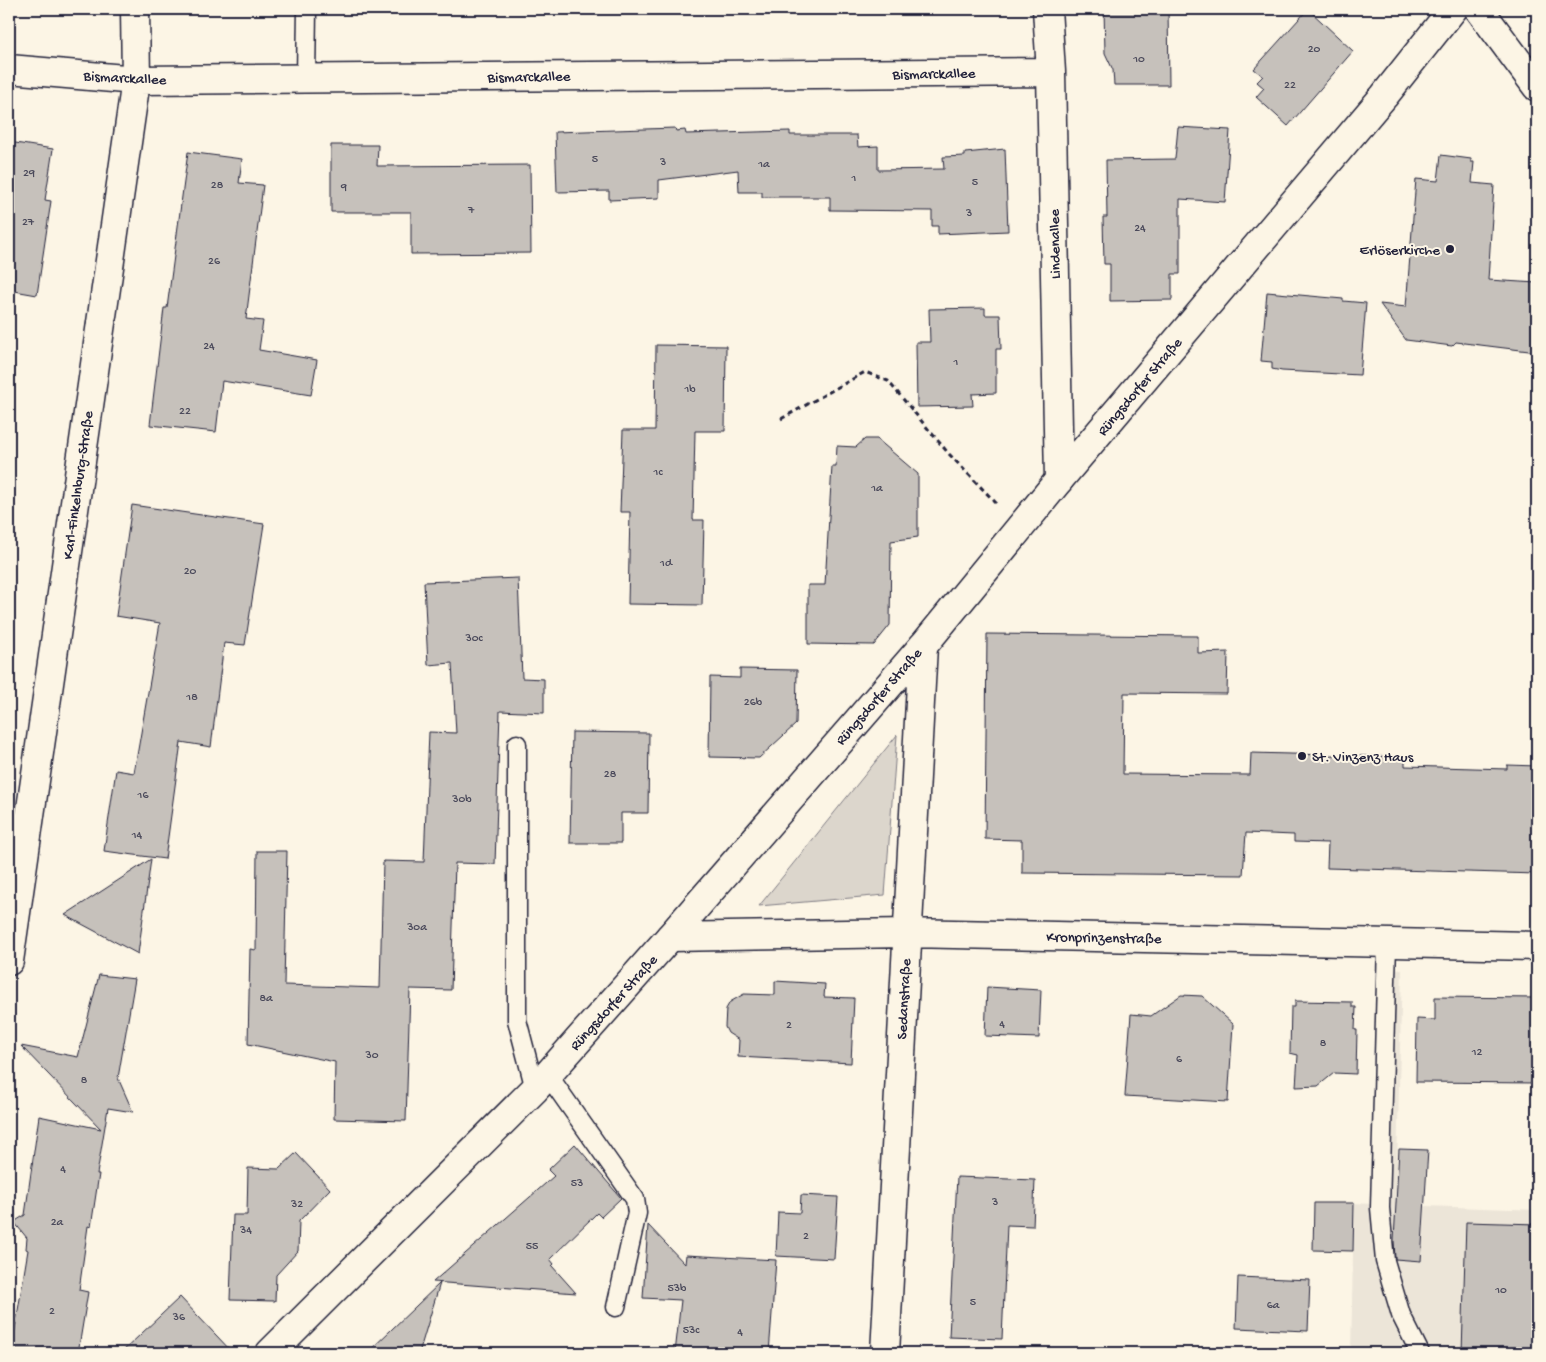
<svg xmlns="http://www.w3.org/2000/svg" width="1546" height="1362" font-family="'Gochi Hand',sans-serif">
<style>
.built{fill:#ece5d8}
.green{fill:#dcd6cc;stroke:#7f7c84}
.building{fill:#c6c1bb;stroke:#22223b}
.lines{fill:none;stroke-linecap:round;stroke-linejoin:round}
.service-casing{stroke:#22223b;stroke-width:21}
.minor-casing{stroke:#22223b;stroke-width:31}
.tertiary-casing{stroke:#22223b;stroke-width:31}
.path{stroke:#22223b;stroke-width:3;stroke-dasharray:5 4;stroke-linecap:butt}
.service{stroke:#fcf5e5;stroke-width:18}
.minor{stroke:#fcf5e5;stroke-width:28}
.tertiary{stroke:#fcf5e5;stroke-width:28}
.poi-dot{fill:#22223b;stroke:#fcf5e5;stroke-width:2}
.labels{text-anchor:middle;stroke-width:4;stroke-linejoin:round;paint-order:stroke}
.number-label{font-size:12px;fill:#4b4a5b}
.street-label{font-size:15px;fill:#22223b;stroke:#fcf5e5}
.poi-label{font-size:15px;fill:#22223b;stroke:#fcf5e5;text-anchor:end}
</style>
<rect width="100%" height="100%" fill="#fcf5e5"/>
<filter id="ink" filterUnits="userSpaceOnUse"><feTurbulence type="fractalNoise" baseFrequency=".02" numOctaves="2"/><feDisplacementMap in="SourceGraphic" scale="10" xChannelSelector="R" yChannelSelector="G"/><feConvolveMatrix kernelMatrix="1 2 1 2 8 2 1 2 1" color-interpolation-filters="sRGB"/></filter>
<g filter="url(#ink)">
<path class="built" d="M 1377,967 L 1402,969 L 1396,1205 L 1537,1210 L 1537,1353 L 1351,1353 L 1354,1203 L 1371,1204 Z"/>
<path class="green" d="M 897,735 L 885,895 L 759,906 Z"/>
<path class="building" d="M 1104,9 L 1168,9 L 1169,85 L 1114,85 L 1113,70 L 1105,53 Z
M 1308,9 L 1353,51 L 1288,126 L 1256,97 L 1264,88 L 1257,82 L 1263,76 L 1254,69 Z
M 1178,127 L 1230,130 L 1225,202 L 1180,199 L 1180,274 L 1172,274 L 1172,300 L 1110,301 L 1110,264 L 1104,264 L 1103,217 L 1107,217 L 1106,160 L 1175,159 Z
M 675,128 L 676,131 L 685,130 L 686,134 L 790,131 L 790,135 L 857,135 L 858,147 L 878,146 L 878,170 L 944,169 L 943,157 L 965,156 L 965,153 L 1005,149 L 1008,231 L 938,234 L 938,226 L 932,226 L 932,211 L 830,210 L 830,197 L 762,197 L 762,192 L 739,192 L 738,170 L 659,180 L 659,198 L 609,200 L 609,191 L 557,192 L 555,132 Z
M 9,142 L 53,149 L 45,200 L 51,201 L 37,295 L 9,290 Z
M 331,145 L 378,145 L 377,166 L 530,165 L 531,253 L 411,254 L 411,212 L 331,212 Z
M 188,152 L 242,159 L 239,183 L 263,185 L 246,319 L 263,321 L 259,350 L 317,360 L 311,395 L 222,381 L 216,432 L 150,425 L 164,308 L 167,308 Z
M 1441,155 L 1471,159 L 1471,162 L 1474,162 L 1472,183 L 1494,185 L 1488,280 L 1537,283 L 1537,352 L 1456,342 L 1452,346 L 1406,340 L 1380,304 L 1406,307 L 1416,179 L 1438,181 Z
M 1267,292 L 1343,299 L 1343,301 L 1366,303 L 1360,375 L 1282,371 L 1272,369 L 1272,362 L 1261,361 Z
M 985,308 L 985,315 L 1000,315 L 1001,349 L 996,349 L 996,393 L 972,394 L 973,406 L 917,407 L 916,342 L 930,342 L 929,309 Z
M 656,345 L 726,346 L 725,431 L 695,431 L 693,520 L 704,520 L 702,605 L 628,604 L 630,512 L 620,512 L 623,430 L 655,430 Z
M 865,439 L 877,439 L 918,474 L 918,537 L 891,541 L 890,625 L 874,645 L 808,644 L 808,585 L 825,585 L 832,466 L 836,466 L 837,446 L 856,447 Z
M 132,505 L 264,524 L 245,645 L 224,643 L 211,747 L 181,742 L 165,859 L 104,851 L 116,770 L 134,773 L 160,623 L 116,616 Z
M 518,578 L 522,678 L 544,679 L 544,713 L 500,711 L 495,864 L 455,863 L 451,990 L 410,989 L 406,1121 L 334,1119 L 335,1062 L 248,1044 L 250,949 L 256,950 L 257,851 L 287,851 L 284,985 L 380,988 L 383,861 L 424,862 L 429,732 L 456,733 L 452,663 L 428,665 L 424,582 Z
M 987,634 L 1198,636 L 1198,653 L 1228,652 L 1227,694 L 1124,693 L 1123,774 L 1250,775 L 1251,753 L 1405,757 L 1405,766 L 1507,769 L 1507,765 L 1537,766 L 1537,874 L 1327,868 L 1328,843 L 1294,842 L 1294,835 L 1246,833 L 1243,875 L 1022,873 L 1022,840 L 985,839 Z
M 740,669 L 797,670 L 796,724 L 759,758 L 709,757 L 710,677 L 740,678 Z
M 572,732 L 649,733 L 648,813 L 621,813 L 621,843 L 570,843 Z
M 151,859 L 138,954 L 65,915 Z
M 99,975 L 135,979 L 118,1078 L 133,1112 L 108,1108 L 97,1174 L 99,1174 L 91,1227 L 88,1226 L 79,1290 L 88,1292 L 78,1353 L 11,1353 L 28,1250 L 26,1249 L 27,1238 L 14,1222 L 25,1215 L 39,1116 L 101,1129 L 21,1046 L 78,1057 Z
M 775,981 L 825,984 L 824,997 L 854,998 L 851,1063 L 738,1057 L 739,1040 L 728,1033 L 725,1027 L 726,1009 L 730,1002 L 744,994 L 775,995 Z
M 987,987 L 1041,990 L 1039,1038 L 985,1036 Z
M 1181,995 L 1202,996 L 1233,1024 L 1228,1102 L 1125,1096 L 1131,1014 L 1151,1016 Z
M 1435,997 L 1537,998 L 1537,1083 L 1416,1082 L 1417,1019 L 1435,1020 Z
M 1295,1001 L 1352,1002 L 1352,1007 L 1356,1007 L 1355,1030 L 1357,1030 L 1356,1074 L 1334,1073 L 1318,1086 L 1296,1087 L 1298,1055 L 1290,1053 L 1291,1007 L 1295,1007 Z
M 575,1144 L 621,1198 L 601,1217 L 597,1213 L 550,1259 L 554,1264 L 552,1266 L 576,1293 L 433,1282 L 554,1176 L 548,1170 Z
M 1399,1149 L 1428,1150 L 1421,1261 L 1395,1259 L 1394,1240 Z
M 296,1153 L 330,1189 L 299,1221 L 298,1251 L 276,1275 L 275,1301 L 230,1300 L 233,1215 L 247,1215 L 248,1168 L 279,1169 Z
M 957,1177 L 1035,1180 L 1033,1226 L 1007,1225 L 1002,1339 L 949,1337 Z
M 801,1195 L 838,1197 L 834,1259 L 776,1256 L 778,1212 L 800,1213 Z
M 1314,1203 L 1354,1203 L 1353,1251 L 1313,1250 Z
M 1466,1222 L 1537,1224 L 1537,1353 L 1462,1353 Z
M 648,1225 L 685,1264 L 686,1255 L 776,1260 L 769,1353 L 675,1353 L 681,1300 L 643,1298 Z
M 1238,1277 L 1310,1280 L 1308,1331 L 1236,1328 Z
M 440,1283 L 419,1353 L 367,1353 Z
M 180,1297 L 233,1353 L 121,1353 Z"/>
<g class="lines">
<defs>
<path id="service" d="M 306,78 L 307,9
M 517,744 L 517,1020 L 535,1089
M 1387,943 L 1380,1208 L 1385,1261 L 1401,1315 L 1420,1353
M 548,1075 L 635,1199 L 637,1213 L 616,1307"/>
<path id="minor" d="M 1047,9 L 1051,72 L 1059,480
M 1479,9 L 1537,87
M 9,69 L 136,80 L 1051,72
M 670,937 L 907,933 L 1537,946
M 9,961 L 136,80 L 135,9
M 885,1353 L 923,646"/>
<path id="tertiary" d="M 270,1353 L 535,1089 L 670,937 L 923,646 L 1059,480 L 1384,96 L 1453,9"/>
</defs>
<use href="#service" class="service-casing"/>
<use href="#minor" class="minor-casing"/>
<use href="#tertiary" class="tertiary-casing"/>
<path class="path" d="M 781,419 L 865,372 L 888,381 L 949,454 L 997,504"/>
<use href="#service" class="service"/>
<use href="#minor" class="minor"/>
<use href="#tertiary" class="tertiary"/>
</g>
</g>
<g class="poi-dot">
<circle cx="1450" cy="249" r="5"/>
<circle cx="1302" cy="756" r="5"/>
</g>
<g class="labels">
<g class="number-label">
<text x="1314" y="52">20</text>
<text x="1139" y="62">10</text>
<text x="1290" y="88">22</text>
<text x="595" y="162">5</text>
<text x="663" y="165">3</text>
<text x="764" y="167">1a</text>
<text x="29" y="176">29</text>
<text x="854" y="181">1</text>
<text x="975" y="185">5</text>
<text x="217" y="188">28</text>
<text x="344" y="190">9</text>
<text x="471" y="213">7</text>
<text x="969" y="216">3</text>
<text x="28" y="225">27</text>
<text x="1140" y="231">24</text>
<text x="214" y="264">26</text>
<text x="209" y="349">24</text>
<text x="956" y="365">1</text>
<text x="690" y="392">1b</text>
<text x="185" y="414">22</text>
<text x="658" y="475">1c</text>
<text x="877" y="491">1a</text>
<text x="666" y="566">1d</text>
<text x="190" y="574">20</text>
<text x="474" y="641">30c</text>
<text x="192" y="700">18</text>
<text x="753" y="705">26b</text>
<text x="610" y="777">28</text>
<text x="143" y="798">16</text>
<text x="462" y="802">30b</text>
<text x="137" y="838">14</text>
<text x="417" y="930">30a</text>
<text x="266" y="1001">8a</text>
<text x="1002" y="1027">4</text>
<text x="789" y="1028">2</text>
<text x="1323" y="1046">8</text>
<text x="1477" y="1055">12</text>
<text x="372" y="1058">30</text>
<text x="1179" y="1062">6</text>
<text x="84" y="1083">8</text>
<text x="63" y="1172">4</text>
<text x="577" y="1186">53</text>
<text x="995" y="1205">3</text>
<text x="297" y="1207">32</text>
<text x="57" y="1225">2a</text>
<text x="246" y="1233">34</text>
<text x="806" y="1239">2</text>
<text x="532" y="1249">55</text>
<text x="677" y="1291">53b</text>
<text x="1501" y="1293">10</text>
<text x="973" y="1305">5</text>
<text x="1273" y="1308">6a</text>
<text x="52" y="1314">2</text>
<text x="179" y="1320">36</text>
<text x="691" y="1333">53c</text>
<text x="740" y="1335">4</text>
</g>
<g class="street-label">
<text transform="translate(934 73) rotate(-1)" y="5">Bismarckallee</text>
<text transform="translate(529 76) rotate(-1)" y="5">Bismarckallee</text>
<text transform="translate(125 77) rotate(3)" y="5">Bismarckallee</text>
<text transform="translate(1054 244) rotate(-91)" y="5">Lindenallee</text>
<text transform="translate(1139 386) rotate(-50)" y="5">Rüngsdorfer Straße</text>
<text transform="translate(77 485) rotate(-82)" y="5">Karl-Finkelnburg-Straße</text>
<text transform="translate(878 696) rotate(-49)" y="5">Rüngsdorfer Straße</text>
<text transform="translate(1104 937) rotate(1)" y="5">Kronprinzenstraße</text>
<text transform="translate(903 999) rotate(-87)" y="5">Sedanstraße</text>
<text transform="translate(613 1002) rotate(-48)" y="5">Rüngsdorfer Straße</text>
</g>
<g class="poi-label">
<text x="1440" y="254">Erlöserkirche</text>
<text x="1312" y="761" text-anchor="start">St. Vinzenz Haus</text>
</g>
</g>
<rect width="1546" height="1362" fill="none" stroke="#fcf5e5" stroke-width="30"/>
<rect x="15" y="15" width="1516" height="1332" fill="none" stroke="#22223b" stroke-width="2" filter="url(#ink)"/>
</svg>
